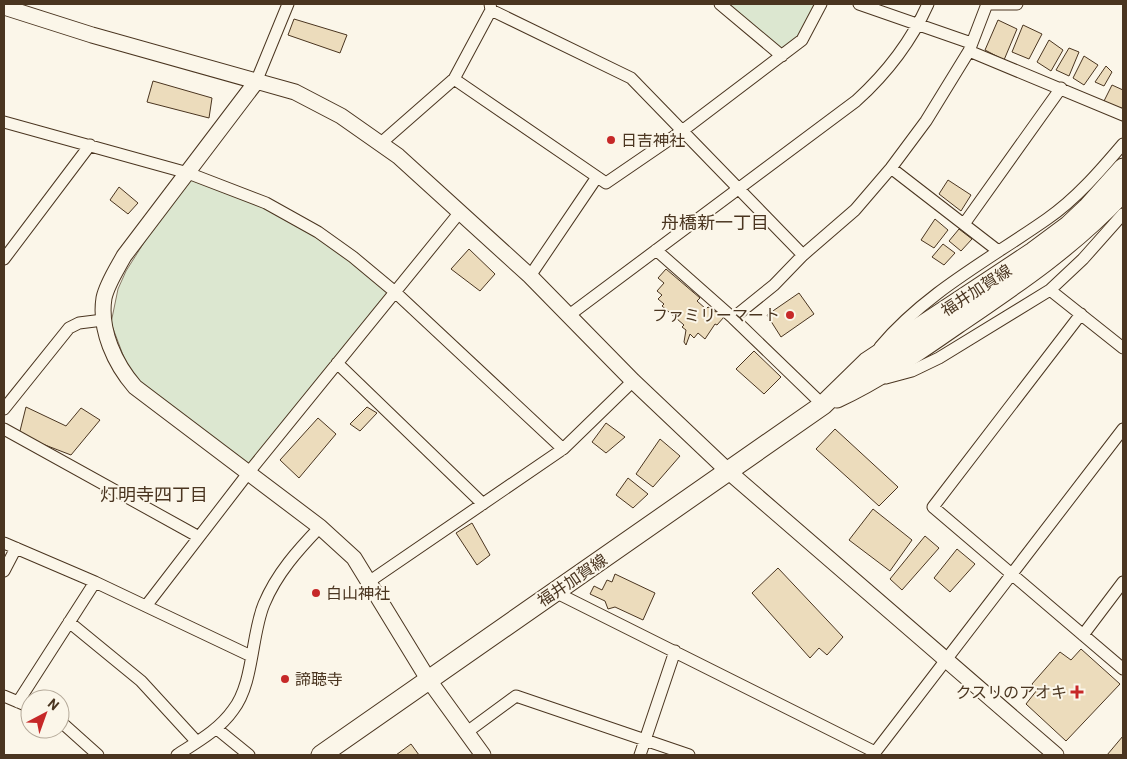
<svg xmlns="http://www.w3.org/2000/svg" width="1127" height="759" font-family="Barlow,'Noto Sans JP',sans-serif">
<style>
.green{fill:#dce7d0;stroke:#887966}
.building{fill:#ecdcbc;stroke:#4a3520}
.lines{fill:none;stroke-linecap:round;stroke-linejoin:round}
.minor-casing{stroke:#4a3520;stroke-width:13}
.tertiary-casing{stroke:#4a3520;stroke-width:17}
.primary-casing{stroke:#4a3520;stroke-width:21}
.minor{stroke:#fbf6e9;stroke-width:11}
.tertiary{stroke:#fbf6e9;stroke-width:15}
.primary{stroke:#fbf6e9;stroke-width:19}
.poi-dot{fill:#c62828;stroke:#fbf6e9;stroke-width:2}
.labels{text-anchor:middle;stroke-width:4;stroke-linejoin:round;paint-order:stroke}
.poi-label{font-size:16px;fill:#4a3520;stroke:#fbf6e9;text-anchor:start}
.street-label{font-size:16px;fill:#4a3520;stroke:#fbf6e9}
.neighbourhood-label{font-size:18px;fill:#4a3520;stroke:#fbf6e9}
</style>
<rect width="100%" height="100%" fill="#fbf6e9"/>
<path class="green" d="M 724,4 L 821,4 L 802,40 L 782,56 Z
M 188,173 L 266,203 L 395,292 L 252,469 L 135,387 L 111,323 L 118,289 L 126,271 Z"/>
<path class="building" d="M 294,19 L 347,35 L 340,53 L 288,35 Z
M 998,20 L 1017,29 L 1004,60 L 985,50 Z
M 1023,25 L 1042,34 L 1029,59 L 1012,52 Z
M 1049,40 L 1063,50 L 1051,71 L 1037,62 Z
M 1069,48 L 1079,52 L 1069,76 L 1056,70 Z
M 1084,56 L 1098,65 L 1084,85 L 1073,78 Z
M 1106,66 L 1112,72 L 1104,86 L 1095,82 Z
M 153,81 L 212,98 L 209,118 L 147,102 Z
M 1112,85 L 1123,90 L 1123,106 L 1121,110 L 1104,101 Z
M 948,180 L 971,195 L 961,211 L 939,194 Z
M 119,187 L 138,203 L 128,214 L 110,200 Z
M 935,219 L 948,230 L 934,248 L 921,240 Z
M 959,229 L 972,239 L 961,251 L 949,241 Z
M 943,244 L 955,253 L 944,265 L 932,257 Z
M 469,249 L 495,274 L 480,291 L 451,269 Z
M 666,269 L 700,298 L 697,301 L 706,309 L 708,307 L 724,317 L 717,325 L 715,324 L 705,339 L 698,333 L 694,338 L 690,334 L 686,345 L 684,342 L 686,330 L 682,327 L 684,325 L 662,306 L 664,304 L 658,299 L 662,295 L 657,291 L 664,283 L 658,278 Z
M 799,293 L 814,314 L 781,337 L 767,315 Z
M 754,351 L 781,377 L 764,394 L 736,369 Z
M 26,407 L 66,426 L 81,408 L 100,420 L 71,455 L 19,435 Z
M 367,407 L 377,413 L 360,431 L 350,424 Z
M 318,418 L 336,434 L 299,478 L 280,460 Z
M 606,423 L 625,437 L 606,453 L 592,442 Z
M 835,429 L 898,487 L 879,506 L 816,449 Z
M 660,439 L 680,456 L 653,487 L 636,474 Z
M 628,478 L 648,494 L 633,508 L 616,495 Z
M 873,509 L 912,540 L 890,571 L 849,540 Z
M 472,523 L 490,555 L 477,565 L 456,533 Z
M 925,536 L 939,548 L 902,590 L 890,579 Z
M 957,549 L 975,564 L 950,592 L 934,578 Z
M 778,568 L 843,637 L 827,655 L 819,648 L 810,658 L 752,593 Z
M 615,574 L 655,593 L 643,620 L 615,607 L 608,609 L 605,601 L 590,594 L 594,586 L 602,590 L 607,580 L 612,582 Z
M 1081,649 L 1120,684 L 1066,741 L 1026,704 L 1037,690 L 1032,684 L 1060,652 L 1071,660 Z
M 1123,736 L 1123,755 L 1107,755 Z
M 411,744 L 419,755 L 396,755 Z"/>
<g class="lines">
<defs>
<path id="minor" d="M 720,4 L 782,56
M 859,4 L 971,43
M 491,10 L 631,78 L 803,255
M 969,51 L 1123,115
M 454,79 L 606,183 L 682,131 L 802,40 L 821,4
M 256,82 L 288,4
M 4,122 L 188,173 L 266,203 L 318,232 L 353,257 L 395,292 L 563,449
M 381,143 L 454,79 L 491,10 L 490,4
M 891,168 L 997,250
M 964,224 L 1061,88
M 656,250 L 733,318 L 823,405
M 4,259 L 90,145
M 530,276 L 597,177
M 1050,290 L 1123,348
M 1081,314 L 933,507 L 1123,669
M 568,316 L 856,101 C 887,73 911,42 928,4
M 733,318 L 774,285 L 803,255 L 855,210 L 891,168 L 926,121 L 969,51 L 987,4 L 1017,4
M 880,347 C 925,293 990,259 1047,219 C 1076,199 1100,171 1123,144
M 337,363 L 483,504
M 886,378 L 912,371 L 939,358 L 1050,290 L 1083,259 L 1123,214
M 4,409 L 69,328 L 79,323 L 103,320
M 4,429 L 199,537
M 4,543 L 95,582 L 251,656
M 4,571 L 16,548
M 370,581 L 563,449 L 633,381
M 555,592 L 875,752
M 146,606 L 249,472 L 460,212
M 69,622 L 141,681 L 197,742
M 1083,635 L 1123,582
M 4,696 L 30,707
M 18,702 L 95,582
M 60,721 L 98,755
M 217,729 L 249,755
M 467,732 L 516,696 L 689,755
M 177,755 C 197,742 219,730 233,710 C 254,683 251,635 264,604 C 277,573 298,550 320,527
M 640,755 L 675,651
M 873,755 L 1123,429"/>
<path id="tertiary" d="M 4,7 L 92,35 L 295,92 L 341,116 L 398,156 L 530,276 L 633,381 L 729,472 L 1056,755
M 256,82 L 124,256 C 117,269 107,284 104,298 C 99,330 115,364 135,387 L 320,527 L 354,558 L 428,679 L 483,755"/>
<path id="primary" d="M 837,398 C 880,378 918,351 957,324 C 1016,284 1074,245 1123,192
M 321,755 L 823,405 L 867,362 L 1033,252 L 1068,226 L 1087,208 L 1123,168"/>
</defs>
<use href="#minor" class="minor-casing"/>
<use href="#tertiary" class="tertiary-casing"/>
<use href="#primary" class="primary-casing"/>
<use href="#minor" class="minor"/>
<use href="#tertiary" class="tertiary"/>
<use href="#primary" class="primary"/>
</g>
<g class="poi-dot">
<circle cx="611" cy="140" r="5"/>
<circle cx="790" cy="315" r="5"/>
<circle cx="316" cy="593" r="5"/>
<circle cx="285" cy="679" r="5"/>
<path d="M1074.5 684.5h5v5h5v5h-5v5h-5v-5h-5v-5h5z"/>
</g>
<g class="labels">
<g class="poi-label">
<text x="621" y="146">日吉神社</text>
<text x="780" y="321" text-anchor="end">ファミリーマート</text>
<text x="326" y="599">白山神社</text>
<text x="295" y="685">諦聴寺</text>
<text x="1067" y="698" text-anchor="end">クスリのアオキ</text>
</g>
<g class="street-label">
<text transform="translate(976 290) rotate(-33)" y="6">福井加賀線</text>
<text transform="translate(572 580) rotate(-34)" y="6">福井加賀線</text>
</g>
<g class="neighbourhood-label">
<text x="715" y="229">舟橋新一丁目</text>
<text x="154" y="501">灯明寺四丁目</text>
</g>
</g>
<rect width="1127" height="759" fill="none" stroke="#4a3520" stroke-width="10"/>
<g transform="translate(45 714) rotate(41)"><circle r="24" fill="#fbf6e9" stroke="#b4a999"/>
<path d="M0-4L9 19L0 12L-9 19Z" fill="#c62828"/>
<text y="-8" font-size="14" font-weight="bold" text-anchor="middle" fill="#4a3520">N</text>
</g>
</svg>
